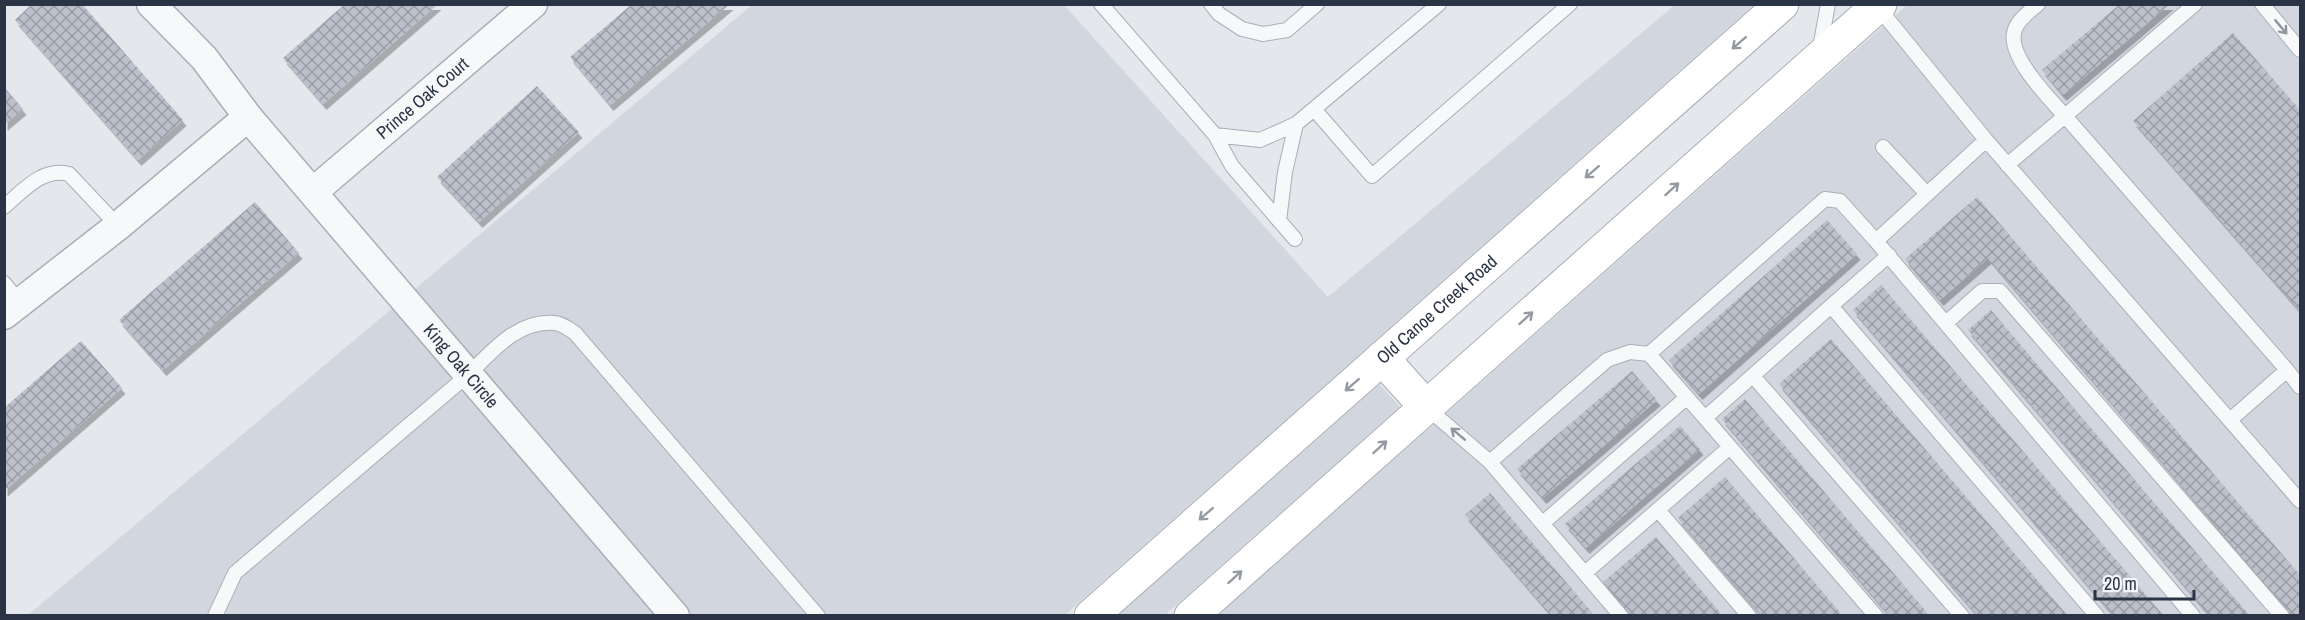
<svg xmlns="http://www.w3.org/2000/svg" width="2305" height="620" font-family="'Archivo Narrow',sans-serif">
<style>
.built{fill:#d2d6de}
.building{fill:url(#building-cross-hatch);filter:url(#shadow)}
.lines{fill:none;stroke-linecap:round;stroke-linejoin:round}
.lane-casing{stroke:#a9aeb7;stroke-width:16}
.street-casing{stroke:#a9aeb7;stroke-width:31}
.secondary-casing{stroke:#a9aeb7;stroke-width:35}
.lane{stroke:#f7f8fa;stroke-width:14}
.street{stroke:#f7f8fa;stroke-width:28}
.secondary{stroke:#fff;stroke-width:33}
.oneway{stroke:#9196a0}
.oneway2{stroke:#959aa2}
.labels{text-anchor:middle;stroke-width:5;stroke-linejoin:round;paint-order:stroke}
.street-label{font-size:18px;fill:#2b3445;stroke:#f4f6f9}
</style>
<defs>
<pattern id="building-cross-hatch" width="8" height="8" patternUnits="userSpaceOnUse" patternTransform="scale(1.5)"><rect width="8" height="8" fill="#bbc0ca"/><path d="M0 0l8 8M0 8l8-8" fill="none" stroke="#989da6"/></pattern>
<filter id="shadow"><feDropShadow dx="3.5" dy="6" stdDeviation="0" flood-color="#0004"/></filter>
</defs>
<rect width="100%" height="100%" fill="#e4e7ec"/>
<path class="built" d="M 752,5 L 1064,5 L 1328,297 L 1675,5 L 1754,5 L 1065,615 L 27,616 Z
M 1907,5 L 2300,5 L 2300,615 L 1217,616 Z
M 1379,384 L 1400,407 L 1165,615 L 1116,616 Z"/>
<path class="building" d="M 32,4 L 82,4 L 183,120 L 138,160 L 15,20 Z
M 345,4 L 438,4 L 323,104 L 283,58 Z
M 632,4 L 730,4 L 610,105 L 570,57 Z
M 2120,4 L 2170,4 L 2063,95 L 2042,70 Z
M 2233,33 L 2300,110 L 2300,311 L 2133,121 Z
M 537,86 L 579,132 L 479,222 L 437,177 Z
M 4,87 L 23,109 L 4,125 Z
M 1977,197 L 2300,575 L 2300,616 L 2293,616 L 1988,258 L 1940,300 L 1905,259 Z
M 255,202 L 299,253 L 163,370 L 119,320 Z
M 1827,220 L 1857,254 L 1699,394 L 1669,360 Z
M 1881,285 L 2164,616 L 2114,616 L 1853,310 Z
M 1991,310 L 2250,616 L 2210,616 L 1968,330 Z
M 1831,339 L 2068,616 L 1978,616 L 1779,384 Z
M 81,341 L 122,388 L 4,491 L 4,408 Z
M 1632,371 L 1657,400 L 1543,498 L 1517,469 Z
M 1745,399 L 1930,616 L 1890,616 L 1722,419 Z
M 1680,426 L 1700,449 L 1586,548 L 1565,524 Z
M 1725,477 L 1843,616 L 1762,616 L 1678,518 Z
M 1490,493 L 1595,616 L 1552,616 L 1465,515 Z
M 1656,537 L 1723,616 L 1631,616 L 1603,582 Z"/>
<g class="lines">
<defs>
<path id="lane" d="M 1101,4 L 1215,135 L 1260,140 L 1296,124 L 1439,4
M 1211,4 L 1219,14 L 1242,29 L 1263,34 L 1287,30 L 1317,4
M 2195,4 L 2065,116 L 2287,370
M 2262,4 L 2300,50
M 1877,6 L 1986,140 L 2300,501
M 1820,48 L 1828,4
M 1314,109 L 1372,176 L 1570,4
M 1215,135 L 1232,166 L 1295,239
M 1986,140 L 1876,241 L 2193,616
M 1883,147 L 1927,194
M 2007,165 L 2065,116 C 2049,98 2009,58 2014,33 C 2016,21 2029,12 2038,4
M 4,207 C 23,191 42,167 69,174 L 118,226
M 1279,221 L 1285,172 L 1296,124
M 4,283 L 20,303
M 1831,306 L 1889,255
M 1946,323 L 1982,291 L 2000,291 L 2282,616
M 1649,354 L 1705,418 L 1831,306 L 2097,616
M 1753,376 L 1962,616
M 1426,407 L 1490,462 L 1621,616
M 1705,418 L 1876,616
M 2230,420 L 2287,370 L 2300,387
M 1490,462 L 1607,360 L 1630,352 L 1649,354 L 1825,199 L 1840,201 L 1876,241
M 1658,510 L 1749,616
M 1543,523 L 1686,398
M 1585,573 L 1730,447
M 215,616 L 235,573 L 469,374 C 492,351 518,320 554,323 C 561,323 569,329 575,333 L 818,616"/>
<g id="street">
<path id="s1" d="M 151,4 L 204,58 L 248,117 L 675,616"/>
<path id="s2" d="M 313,192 L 533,4"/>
<path d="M 4,315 L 118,226 L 248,117"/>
</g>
<g id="secondary">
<path d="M 1382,358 L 1426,407"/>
<path id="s3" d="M 1091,616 L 1782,4"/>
<path d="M 1191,616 L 1880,4"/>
</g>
</defs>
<use href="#lane" class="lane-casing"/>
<use href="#street" class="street-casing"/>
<use href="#secondary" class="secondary-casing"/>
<use href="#lane" class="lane"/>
<use href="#street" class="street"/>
<use href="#secondary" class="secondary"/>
</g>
<defs><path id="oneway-shaft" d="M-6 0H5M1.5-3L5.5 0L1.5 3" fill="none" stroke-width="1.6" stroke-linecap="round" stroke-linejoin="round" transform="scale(1.5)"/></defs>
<g class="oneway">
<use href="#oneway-shaft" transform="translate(2281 27) rotate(50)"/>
<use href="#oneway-shaft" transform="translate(1458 434) rotate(-140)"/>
</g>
<g class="oneway2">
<use href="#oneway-shaft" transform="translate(1739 43) rotate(139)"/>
<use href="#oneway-shaft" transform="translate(1592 172) rotate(139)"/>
<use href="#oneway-shaft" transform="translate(1672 189) rotate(-42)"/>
<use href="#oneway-shaft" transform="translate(1526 318) rotate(-42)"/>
<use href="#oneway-shaft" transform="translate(1352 385) rotate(139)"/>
<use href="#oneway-shaft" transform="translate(1380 447) rotate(-42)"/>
<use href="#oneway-shaft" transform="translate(1206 514) rotate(139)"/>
<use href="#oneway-shaft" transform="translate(1235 577) rotate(-42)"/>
</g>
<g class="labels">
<g class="street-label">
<text dy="6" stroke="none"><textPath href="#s2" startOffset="144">Prince Oak Court</textPath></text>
<text dy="6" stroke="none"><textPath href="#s3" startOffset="462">Old Canoe Creek Road</textPath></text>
<text dy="6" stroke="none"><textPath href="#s1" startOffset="477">King Oak Circle</textPath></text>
</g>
</g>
<rect width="2305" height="620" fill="none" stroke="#2b3445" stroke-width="12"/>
<path d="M2095 590v9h99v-9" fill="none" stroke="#2b3445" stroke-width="3"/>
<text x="2104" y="590" font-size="18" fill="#2b3445" stroke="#f4f6f9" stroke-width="4.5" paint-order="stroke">20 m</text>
</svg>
